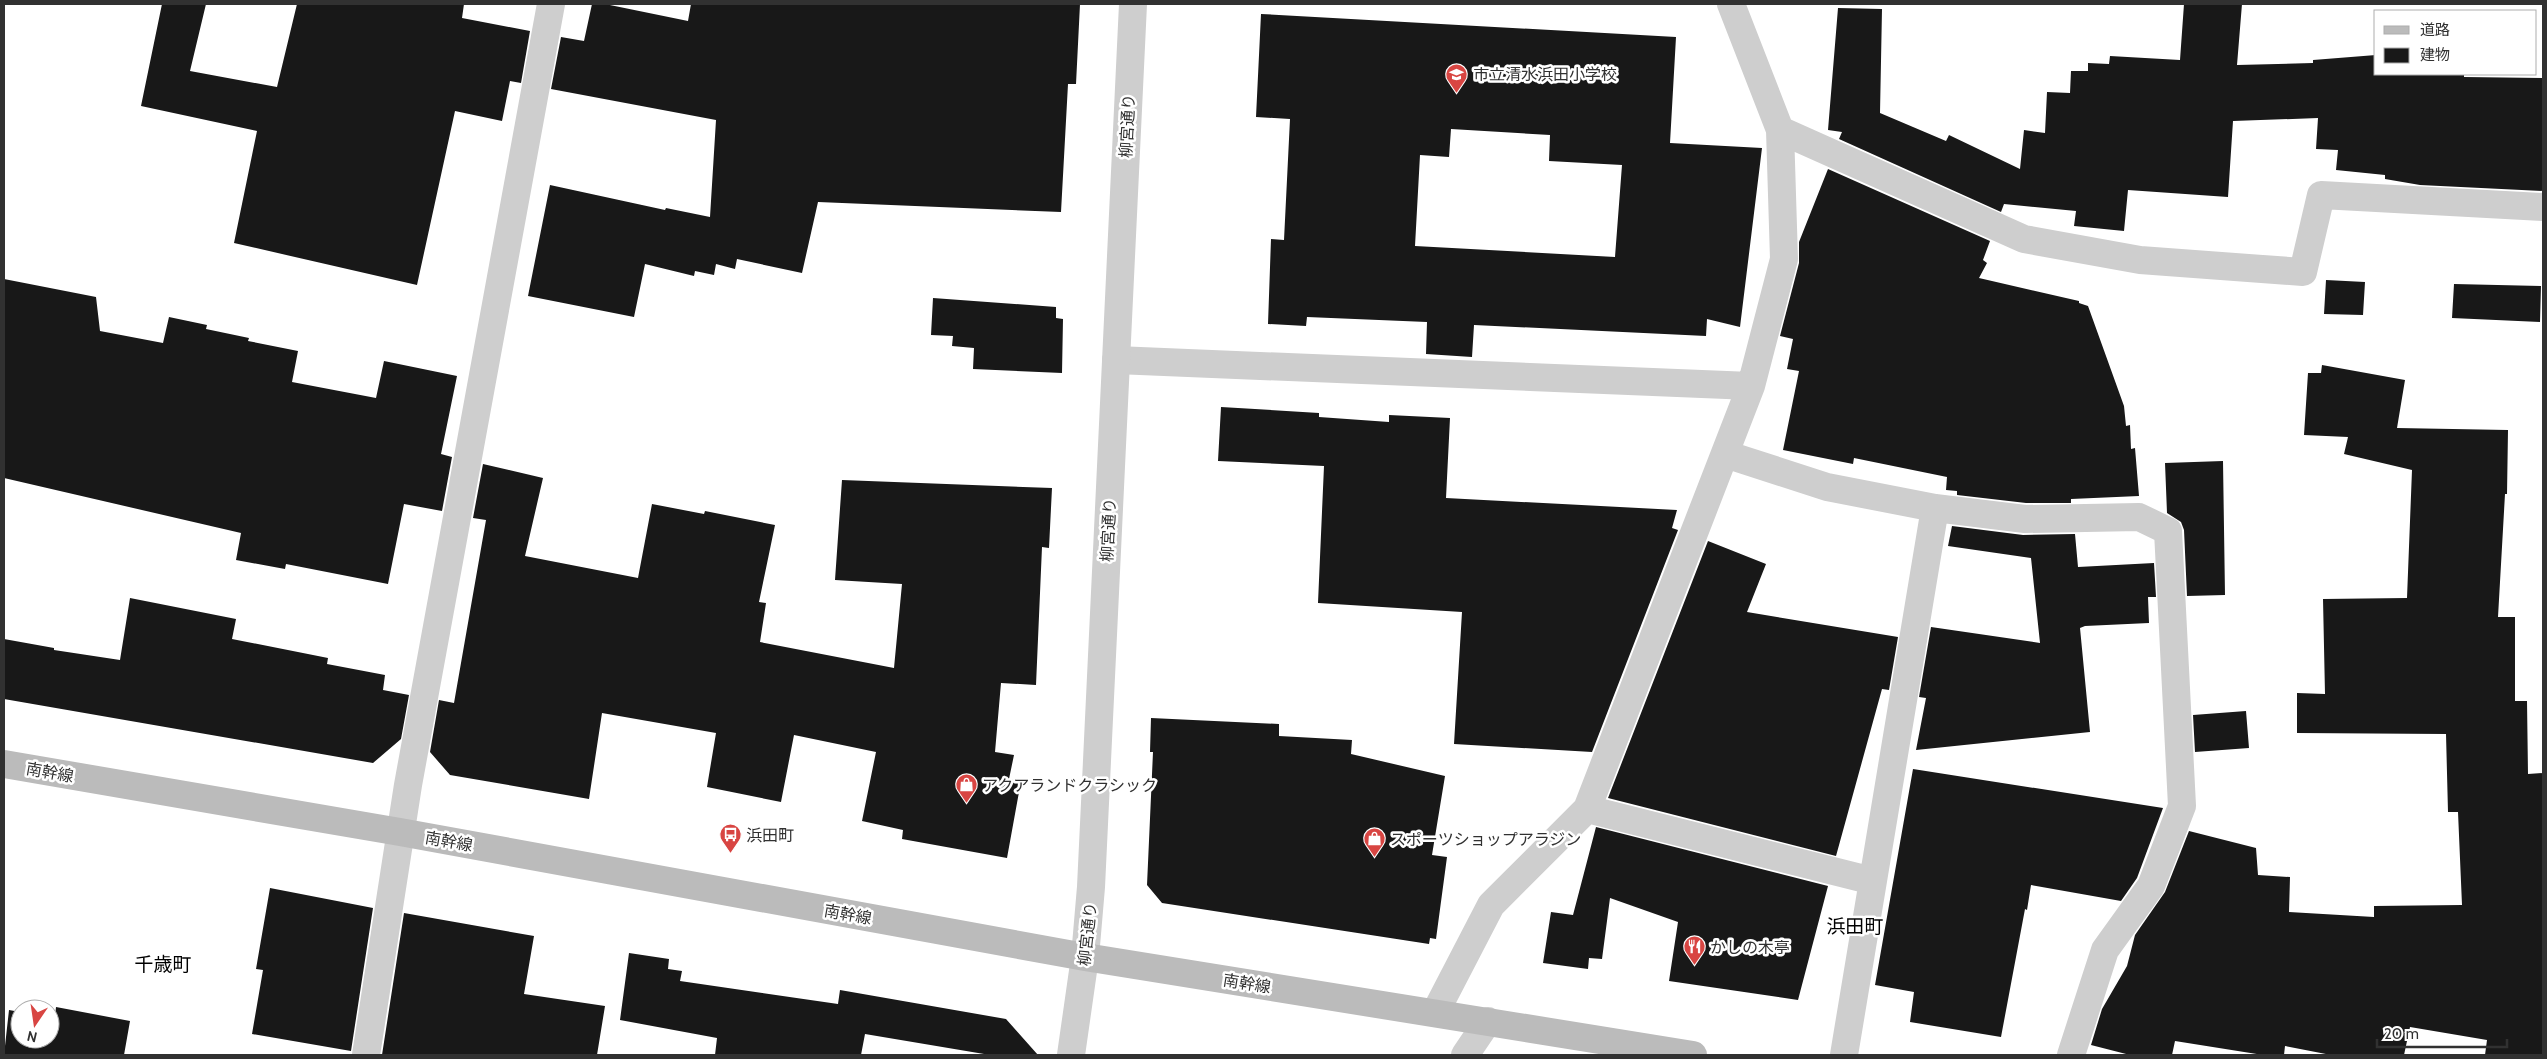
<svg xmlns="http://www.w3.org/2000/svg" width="2547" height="1059" font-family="Cabin,'Noto Sans JP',sans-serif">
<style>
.building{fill:#181818;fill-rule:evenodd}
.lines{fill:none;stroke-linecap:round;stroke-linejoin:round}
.minor{stroke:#cecece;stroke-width:28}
.tertiary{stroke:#cecece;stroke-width:28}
.secondary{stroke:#bbb;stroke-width:28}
.labels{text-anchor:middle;stroke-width:5;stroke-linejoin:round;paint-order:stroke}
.poi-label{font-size:16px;fill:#313131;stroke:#fff;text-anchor:start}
.street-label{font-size:16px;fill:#313131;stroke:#fff}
.quarter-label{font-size:19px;fill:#000;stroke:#fff}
</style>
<rect width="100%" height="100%" fill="#fff"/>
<path class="building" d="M 162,4 L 206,4 L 190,71 L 277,87 L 297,4 L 464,4 L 462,18 L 530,31 L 521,83 L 510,81 L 502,121 L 455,111 L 417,285 L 234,243 L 257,131 L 141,106 Z
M 592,4 L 605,4 L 688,21 L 691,4 L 1080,4 L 1076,84 L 1068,84 L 1061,212 L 818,202 L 802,273 L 737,259 L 735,269 L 716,264 L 714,275 L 695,271 L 694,276 L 645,264 L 634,317 L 528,296 L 550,185 L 665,210 L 666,208 L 710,217 L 716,120 L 551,89 L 561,37 L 584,41 Z
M 2184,4 L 2242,4 L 2237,65 L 2313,63 L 2313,60 L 2376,55 L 2376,74 L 2464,74 L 2464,77 L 2543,78 L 2543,191 L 2420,185 L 2385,179 L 2385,175 L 2336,170 L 2338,150 L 2316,149 L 2318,118 L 2233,121 L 2228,197 L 2128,190 L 2124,231 L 2074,226 L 2076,211 L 2004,204 L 2001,212 L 1839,139 L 1842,132 L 1828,130 L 1838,8 L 1882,9 L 1880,113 L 1946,141 L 1949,135 L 2020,169 L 2024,130 L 2045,133 L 2047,92 L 2070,93 L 2071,71 L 2088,71 L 2088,63 L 2109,64 L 2110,56 L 2180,60 Z
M 1261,14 L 1676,37 L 1670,143 L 1762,148 L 1740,327 L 1707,319 L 1706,336 L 1474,325 L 1472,357 L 1426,354 L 1427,322 L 1307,317 L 1306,326 L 1268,324 L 1271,239 L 1284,240 L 1290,119 L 1256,117 ZM 1451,129 L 1550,135 L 1549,161 L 1622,165 L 1615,257 L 1415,246 L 1420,155 L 1449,157 Z
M 1828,169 L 1990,241 L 1983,260 L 1987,263 L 1979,278 L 2079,301 L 2079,303 L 2088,306 L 2124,406 L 2126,426 L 2130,425 L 2131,449 L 2135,448 L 2139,496 L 2071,499 L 2071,503 L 2026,503 L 1957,495 L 1957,491 L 1946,490 L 1947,477 L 1854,458 L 1853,464 L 1783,450 L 1799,371 L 1787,369 L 1793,339 L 1780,336 L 1799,263 L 1799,242 Z
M 4,279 L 96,297 L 100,331 L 163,343 L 169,317 L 207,325 L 206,329 L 249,338 L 248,341 L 298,351 L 292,382 L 376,398 L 384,361 L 457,376 L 441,454 L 452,457 L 442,511 L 404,504 L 388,584 L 286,564 L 285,569 L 236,560 L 241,533 L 4,478 Z
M 2326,280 L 2365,282 L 2363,315 L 2324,314 Z
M 2454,284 L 2541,286 L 2540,322 L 2452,318 Z
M 933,298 L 1056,307 L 1056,318 L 1063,319 L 1062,373 L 973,369 L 974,348 L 952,346 L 953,336 L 931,335 Z
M 2322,365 L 2405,380 L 2397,428 L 2508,430 L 2507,494 L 2505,494 L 2498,617 L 2515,617 L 2515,701 L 2527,701 L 2528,774 L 2543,773 L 2543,1055 L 2485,1055 L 2487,1040 L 2410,1027 L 2404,1055 L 2331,1055 L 2285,1046 L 2284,1055 L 2263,1055 L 2175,1041 L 2172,1055 L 2130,1055 L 2091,1045 L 2102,1009 L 2127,966 L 2135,935 L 2165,892 L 2189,831 L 2256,848 L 2258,875 L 2290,877 L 2289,912 L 2374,917 L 2374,906 L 2462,905 L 2458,812 L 2448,812 L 2446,734 L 2297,733 L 2297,693 L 2325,694 L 2323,599 L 2407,598 L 2412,470 L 2344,454 L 2348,437 L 2304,435 L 2308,373 L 2321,373 Z
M 1221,407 L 1319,413 L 1319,417 L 1389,422 L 1389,415 L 1450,418 L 1446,498 L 1677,510 L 1672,528 L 1678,530 L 1592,752 L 1454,744 L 1462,612 L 1318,603 L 1324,466 L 1218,461 Z
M 2223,461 L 2225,595 L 2187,596 L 2184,530 L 2181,522 L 2167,513 L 2165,463 Z
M 483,464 L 543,478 L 525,556 L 638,578 L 652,504 L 704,514 L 705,511 L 775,525 L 759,602 L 766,603 L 760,642 L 894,668 L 902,584 L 835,580 L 842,480 L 1052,488 L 1049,548 L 1042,547 L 1036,685 L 1001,683 L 995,752 L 1014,755 L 1009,779 L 1021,781 L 1007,858 L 902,839 L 903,830 L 862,821 L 876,752 L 794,735 L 781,802 L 707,787 L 716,733 L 602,713 L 589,799 L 450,775 L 430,752 L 439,700 L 454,703 L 486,520 L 473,518 Z
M 1952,526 L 2023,535 L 2075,534 L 2078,567 L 2154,563 L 2156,597 L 2148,597 L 2149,623 L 2085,626 L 2080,628 L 2090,732 L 1916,750 L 1926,698 L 1919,697 L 1931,627 L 2040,643 L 2031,558 L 1948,546 Z
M 1708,541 L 1766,564 L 1747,612 L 1898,637 L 1889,690 L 1882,689 L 1836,856 L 1608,798 Z
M 130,598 L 236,619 L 232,639 L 328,658 L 327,664 L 385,675 L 383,690 L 409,695 L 401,739 L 373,763 L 4,699 L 4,639 L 54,648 L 54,650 L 120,660 Z
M 2246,711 L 2249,748 L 2195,752 L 2193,715 Z
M 1151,718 L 1279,724 L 1279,736 L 1352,740 L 1351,754 L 1445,776 L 1432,855 L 1447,857 L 1436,939 L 1430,938 L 1429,944 L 1162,903 L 1147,885 L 1153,752 L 1150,752 Z
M 1913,769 L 2163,808 L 2137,878 L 2121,901 L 2031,885 L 2027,910 L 2025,909 L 2001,1037 L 1910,1022 L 1914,992 L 1875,985 Z
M 1596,827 L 1828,886 L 1798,1000 L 1669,981 L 1678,922 L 1610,898 L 1602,959 L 1589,958 L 1588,969 L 1543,963 L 1551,912 L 1573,915 Z
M 270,888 L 373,908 L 351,1051 L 252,1034 L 263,970 L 256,969 Z
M 404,913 L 534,936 L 524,994 L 605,1006 L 597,1055 L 382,1055 Z
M 629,953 L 669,959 L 668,969 L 682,971 L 680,981 L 838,1004 L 840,990 L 1006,1019 L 1038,1055 L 990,1055 L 865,1034 L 861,1055 L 715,1055 L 717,1038 L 620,1020 Z
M 56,1007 L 130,1021 L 124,1055 L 4,1055 L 9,1010 L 20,1012 L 20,1039 L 50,1039 L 50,1017 L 55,1017 Z"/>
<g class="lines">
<path class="minor" d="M 1780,130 L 2024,239 L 2140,260 L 2303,272 L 2321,195 L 2543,207
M 1116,360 L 1751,386
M 1725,454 L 1827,487 L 1935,508 L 2025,519 L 2139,517 L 2168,531 L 2182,806 L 2151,886 L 2105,950 L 2071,1055
M 1587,809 L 1873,881
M 1435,1013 L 1491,905 L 1587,809 L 1751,386 L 1784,259 L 1780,130 L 1731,4
M 366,1055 L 408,785 L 551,4
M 1465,1055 L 1488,1021
M 1844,1055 L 1935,508"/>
<path class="tertiary" d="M 1071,1055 L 1085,957 L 1091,887 L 1133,4"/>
<path class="secondary" d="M 4,764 L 400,832 L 1085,957 L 1693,1055"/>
</g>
<defs>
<symbol id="school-pin" viewBox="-11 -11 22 30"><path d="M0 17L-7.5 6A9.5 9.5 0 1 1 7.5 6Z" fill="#d84542" stroke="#fff"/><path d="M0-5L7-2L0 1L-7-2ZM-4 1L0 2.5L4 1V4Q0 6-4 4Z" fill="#fff"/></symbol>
<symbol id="shop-pin" viewBox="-11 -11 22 30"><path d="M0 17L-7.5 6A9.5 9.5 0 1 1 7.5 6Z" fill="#d84542" stroke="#fff"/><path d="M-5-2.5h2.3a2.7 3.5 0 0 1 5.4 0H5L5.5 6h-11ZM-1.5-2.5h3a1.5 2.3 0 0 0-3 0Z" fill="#fff"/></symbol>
<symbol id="bus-pin" viewBox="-11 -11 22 30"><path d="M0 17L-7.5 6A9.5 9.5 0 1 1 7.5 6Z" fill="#d84542" stroke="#fff"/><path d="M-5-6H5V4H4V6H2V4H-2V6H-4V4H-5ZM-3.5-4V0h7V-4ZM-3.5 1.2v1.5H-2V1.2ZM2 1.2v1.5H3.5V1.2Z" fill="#fff"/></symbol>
<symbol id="restaurant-pin" viewBox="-11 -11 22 30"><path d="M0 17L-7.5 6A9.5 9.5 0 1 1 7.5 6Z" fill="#d84542" stroke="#fff"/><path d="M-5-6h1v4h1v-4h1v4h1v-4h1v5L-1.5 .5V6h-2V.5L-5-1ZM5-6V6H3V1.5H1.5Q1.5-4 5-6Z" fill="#fff"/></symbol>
</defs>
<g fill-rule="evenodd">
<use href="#school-pin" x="1444" y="62" width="25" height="34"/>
<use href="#shop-pin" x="954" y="772" width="25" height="34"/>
<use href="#bus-pin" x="718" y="822" width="25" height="34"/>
<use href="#shop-pin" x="1362" y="826" width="25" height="34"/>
<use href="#restaurant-pin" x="1682" y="934" width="25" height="34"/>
</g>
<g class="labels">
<g class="poi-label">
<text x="1473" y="80">市立清水浜田小学校</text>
<text x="982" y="791">アクアランドクラシック</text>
<text x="746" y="841">浜田町</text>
<text x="1390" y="845">スポーツショップアラジン</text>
<text x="1710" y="953">かしの木亭</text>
</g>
<g class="street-label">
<text transform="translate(1127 126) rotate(-87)" y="6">柳宮通り</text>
<text transform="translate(1108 530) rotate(-87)" y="6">柳宮通り</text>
<text transform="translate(50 772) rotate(10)" y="6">南幹線</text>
<text transform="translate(449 841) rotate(10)" y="6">南幹線</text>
<text transform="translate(848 914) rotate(10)" y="6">南幹線</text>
<text transform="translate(1087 934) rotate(-84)" y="6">柳宮通り</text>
<text transform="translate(1247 983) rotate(9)" y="6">南幹線</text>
</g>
<g class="quarter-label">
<text x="1855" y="933">浜田町</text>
<text x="163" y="971">千歳町</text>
</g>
</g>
<rect width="2547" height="1059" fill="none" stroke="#313131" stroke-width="10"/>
<rect x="2374" y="10" width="162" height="65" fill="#ffffff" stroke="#adadad"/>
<rect x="2384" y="26" width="25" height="8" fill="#bbbbbb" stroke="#adadad"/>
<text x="2420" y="35" font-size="15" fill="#313131">道路</text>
<rect x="2384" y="48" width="25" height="15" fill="#181818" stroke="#adadad"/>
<text x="2420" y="60" font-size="15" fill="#313131">建物</text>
<g transform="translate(35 1024) rotate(193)"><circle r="24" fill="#ffffff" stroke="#adadad"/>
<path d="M0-4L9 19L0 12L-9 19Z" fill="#d84542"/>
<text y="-8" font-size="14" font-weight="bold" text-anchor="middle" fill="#313131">N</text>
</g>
<path d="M2377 1039v8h130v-8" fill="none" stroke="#313131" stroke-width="2.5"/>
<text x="2384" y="1039" font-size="15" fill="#313131" stroke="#ffffff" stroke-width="4" paint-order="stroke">20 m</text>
</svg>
